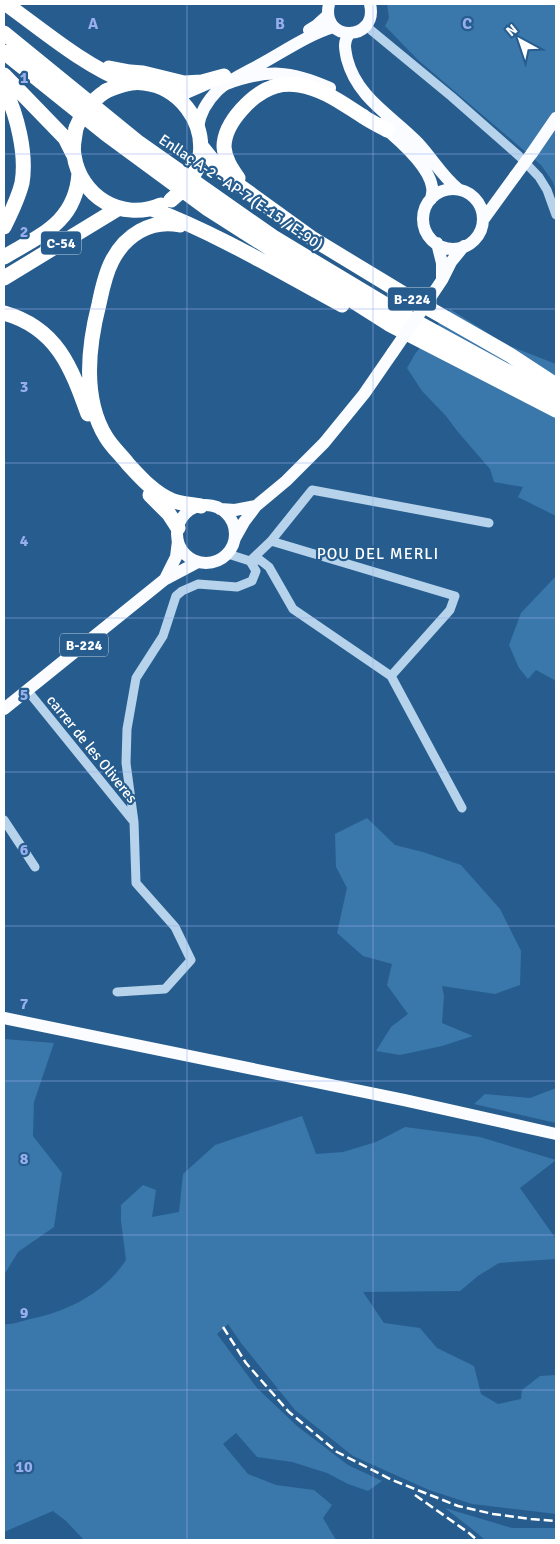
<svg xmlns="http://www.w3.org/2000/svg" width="560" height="1544" font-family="Signika,sans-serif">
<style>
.green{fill:#3a77ab}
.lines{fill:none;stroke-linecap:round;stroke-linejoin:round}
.minor{stroke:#b6d3eb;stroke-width:9}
.major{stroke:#fafcff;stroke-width:12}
.highway{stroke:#fff;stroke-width:15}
.rail{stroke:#fff;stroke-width:2.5;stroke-dasharray:9 4;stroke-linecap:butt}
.major-bridge{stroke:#fafcff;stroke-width:12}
.highway-bridge{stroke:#fff;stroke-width:15}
.grid{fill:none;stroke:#99afed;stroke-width:1;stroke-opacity:0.55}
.labels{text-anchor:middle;stroke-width:4.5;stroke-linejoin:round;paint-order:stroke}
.shield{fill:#265d8e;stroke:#becedd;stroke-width:1}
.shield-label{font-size:14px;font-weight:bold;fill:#fff}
.street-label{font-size:15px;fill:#fff;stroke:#265d8e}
.neighbourhood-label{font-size:16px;letter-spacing:1px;fill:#fff;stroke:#265d8e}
.grid-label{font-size:16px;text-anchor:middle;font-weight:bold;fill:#99afed;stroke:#265d8e;stroke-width:4.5;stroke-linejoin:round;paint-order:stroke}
</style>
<rect width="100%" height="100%" fill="#265d8e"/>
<path class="green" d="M 387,4 L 556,4 L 556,192 L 553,182 L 541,165 L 418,60 L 385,26 L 389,18 Z
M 450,309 L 505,344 L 556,364 L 556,516 L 518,497 L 523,487 L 494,482 L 490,469 L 458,432 L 446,416 L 422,391 L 407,368 L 415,354 Z
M 556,576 L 556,681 L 536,670 L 528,679 L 519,668 L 509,645 L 521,613 Z
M 367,818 L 395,845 L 423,852 L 461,865 L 500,909 L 521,951 L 520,985 L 495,994 L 442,986 L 444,996 L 442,1023 L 473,1036 L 442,1046 L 400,1055 L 376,1051 L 391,1027 L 408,1014 L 387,985 L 392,964 L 363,956 L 337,933 L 347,888 L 336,867 L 335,834 Z
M 4,1039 L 54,1043 L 34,1102 L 33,1136 L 62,1173 L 54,1227 L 18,1252 L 4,1275 Z
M 556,1088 L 556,1123 L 474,1104 L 485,1094 L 530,1098 Z
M 302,1116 L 316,1154 L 343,1152 L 376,1142 L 405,1127 L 480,1137 L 556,1160 L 520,1188 L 556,1239 L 556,1259 L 499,1263 L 478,1276 L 460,1291 L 363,1292 L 384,1323 L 420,1328 L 437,1348 L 474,1366 L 481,1394 L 498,1404 L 521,1399 L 522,1390 L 540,1376 L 556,1375 L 556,1514 L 472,1504 L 429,1490 L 353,1456 L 295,1410 L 241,1343 L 228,1324 L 217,1334 L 257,1388 L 297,1426 L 348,1465 L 382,1481 L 368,1491 L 348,1484 L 327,1473 L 292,1462 L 257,1457 L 236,1433 L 223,1444 L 248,1474 L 276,1485 L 314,1490 L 332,1505 L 323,1518 L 336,1540 L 84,1540 L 66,1521 L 53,1511 L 4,1532 L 4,1324 C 11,1325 19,1322 26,1320 C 66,1312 103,1295 126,1260 L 121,1221 L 121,1205 L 143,1185 L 156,1190 L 152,1217 L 179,1212 L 183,1174 L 215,1145 Z
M 445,1508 L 512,1528 L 556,1528 L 556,1540 L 485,1540 L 477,1533 Z"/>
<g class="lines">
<path class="minor" d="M 366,26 L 452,97 L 519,156 L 539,177 L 547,190 L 556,215
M 271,541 L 455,596 L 450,610 L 391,676
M 228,554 L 250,561 L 260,560 L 269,567 L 293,609 L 391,676 L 462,808
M 250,561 L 271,541 L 312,490 L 489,523
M 27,690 L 134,822 L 136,883 L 175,927 L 191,960 L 165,989 L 117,992
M 4,820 L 35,867
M 134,822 L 126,763 L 127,729 L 136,678 L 163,636 L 176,596 L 182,591 L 198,584 L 237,587 L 252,581 L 256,571 L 250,561"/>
<path class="major" d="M 329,4 C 320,43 379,42 370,4
M 309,30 L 317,25 L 328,15
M 349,34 C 343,42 345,49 347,59 C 357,98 392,116 418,143 C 432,158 442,176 458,189
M 226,84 C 267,69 290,70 330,88
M 174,94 L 186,93 L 209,83
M 380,124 C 397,138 429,165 432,187 C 433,191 432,195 431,199
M 198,127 C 200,113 207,101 218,90 C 230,79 247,72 261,64 C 285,51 309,34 334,27
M 532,153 L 556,118
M423 219a30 30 0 1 1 60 0a30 30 0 1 1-60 0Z
M 483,220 L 515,176
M 437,243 L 442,263 L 442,278
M 426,304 L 442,280 L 451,262 L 464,246
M177 534a29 29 0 1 1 58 0a29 29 0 1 1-58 0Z
M 220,509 L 235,510 L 256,506
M 235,538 L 244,522 L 256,506 L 286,481 L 324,443 L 364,394 L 393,352
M 165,579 L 176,557 L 178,541
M 4,709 L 164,580 L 198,562
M 4,1018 L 404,1100 L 556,1134"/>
<path class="highway" d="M 6,4 C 45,32 83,65 128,83
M 4,33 L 139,143 L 273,237 L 391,308 L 521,379 L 556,395
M 4,52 L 106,134 L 208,209 L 389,324 L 556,410
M 109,68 L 130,72 L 143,73 L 184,83 L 202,82 L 224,76
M 4,75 L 65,138 L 73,154
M 4,88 C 17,114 27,154 22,183 C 18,199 11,213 4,227
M 106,91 C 118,86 130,81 144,83 C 179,87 205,121 200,156
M 76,128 C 75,137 72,146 74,155 C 80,196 121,222 161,205
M 201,146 L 218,167 L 241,187 L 313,239 L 407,296 L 510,355 L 556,385
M 238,178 C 231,168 225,159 224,147 C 224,122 254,92 276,86 C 283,84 292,84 299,85 C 324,89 343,104 364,117 C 371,122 380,126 387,130
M 152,209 C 218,234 279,271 342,305
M 180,225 C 151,219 125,235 112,261 C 105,274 102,290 99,304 C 88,347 82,398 106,437 C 112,447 121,455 128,464 C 140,477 154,493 171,500 C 180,504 192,504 201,506
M 4,257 C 41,235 76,222 79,173
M 4,278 L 119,208
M 4,313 C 57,328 71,367 88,414
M 150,495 L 169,514 L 178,528"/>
<path class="rail" d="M 223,1327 L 246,1363 L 289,1412 L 337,1452 L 392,1480 L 458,1506 L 493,1514 L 531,1519 L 556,1521
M 415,1495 L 469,1533 L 477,1540"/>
<path class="major-bridge" d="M 515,176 L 532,153
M 393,352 L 426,304"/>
<path class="highway-bridge" d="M 76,128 C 83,112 91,101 106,91
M 171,200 L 187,186 L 198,167"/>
</g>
<path class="grid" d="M 187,4 L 187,1540M 373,4 L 373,1540M 4,154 L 556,154M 4,309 L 556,309M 4,463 L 556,463M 4,618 L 556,618M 4,772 L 556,772M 4,926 L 556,926M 4,1081 L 556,1081M 4,1235 L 556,1235M 4,1390 L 556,1390"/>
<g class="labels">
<g class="shield">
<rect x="41" y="231.5" width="40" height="23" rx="4"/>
<rect x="388" y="287.5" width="48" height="23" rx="4"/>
<rect x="60" y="633.5" width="48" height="23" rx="4"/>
</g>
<g class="shield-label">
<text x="61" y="248">C-54</text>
<text x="412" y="304">B-224</text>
<text x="84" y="650">B-224</text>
</g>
<g class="street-label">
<text transform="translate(241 192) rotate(34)" y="5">Enllaç A-2 - AP-7 (E-15 / E-90)</text>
<text transform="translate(92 749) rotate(51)" y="5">carrer de les Oliveres</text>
</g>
<g class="neighbourhood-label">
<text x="378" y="559">POU DEL MERLI</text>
</g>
</g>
<g class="grid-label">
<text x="93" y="29">A</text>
<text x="280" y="29">B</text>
<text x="467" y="29">C</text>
<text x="24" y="83">1</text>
<text x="24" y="237">2</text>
<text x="24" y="392">3</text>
<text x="24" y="546">4</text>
<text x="24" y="700">5</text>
<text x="24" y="855">6</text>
<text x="24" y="1009">7</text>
<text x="24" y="1164">8</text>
<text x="24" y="1318">9</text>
<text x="24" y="1472">10</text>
</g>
<rect width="560" height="1544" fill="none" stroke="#ffffff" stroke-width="10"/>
<g transform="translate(520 40) rotate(320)" stroke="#265d8e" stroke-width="4" paint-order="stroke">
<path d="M0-4L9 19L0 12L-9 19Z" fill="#ffffff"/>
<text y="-8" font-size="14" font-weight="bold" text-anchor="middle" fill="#ffffff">N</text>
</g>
</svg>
